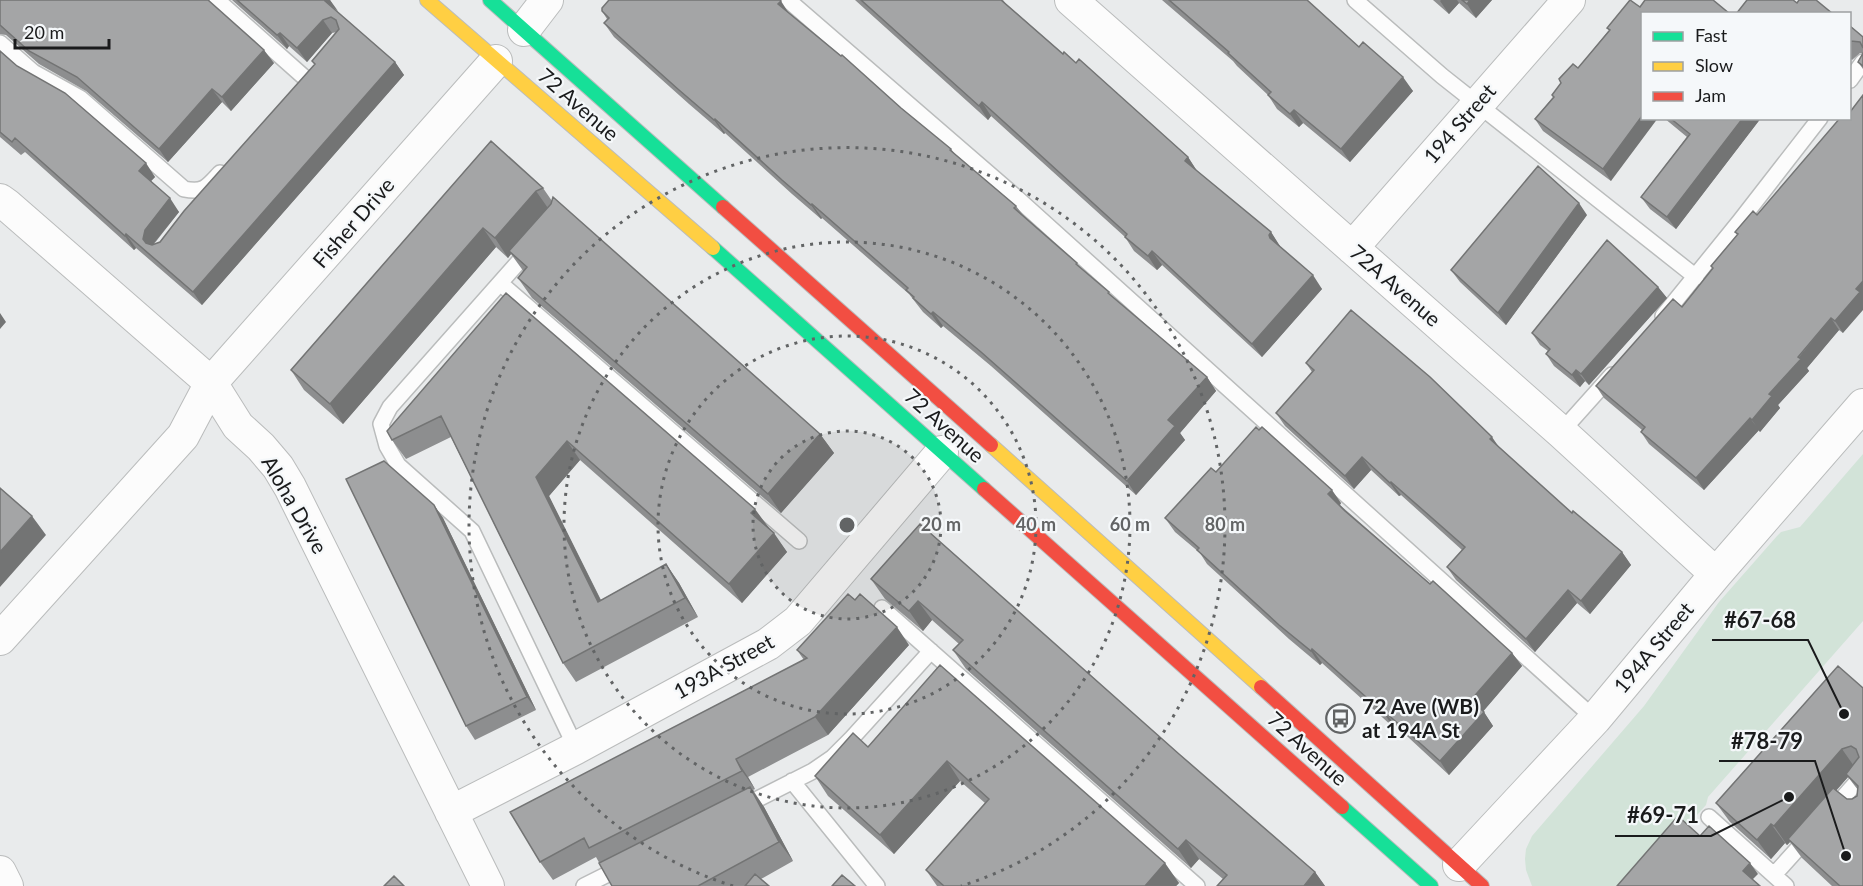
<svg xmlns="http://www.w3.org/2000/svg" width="1863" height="886" font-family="Lato,sans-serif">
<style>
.green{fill:#d2e3d8}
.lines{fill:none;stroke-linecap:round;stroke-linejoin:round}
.lane-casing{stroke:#babcbc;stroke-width:18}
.street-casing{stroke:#babcbc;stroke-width:34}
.fast-casing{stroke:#babcbc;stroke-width:16}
.slow-casing{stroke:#babcbc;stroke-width:16}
.jam-casing{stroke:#babcbc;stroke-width:16}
.lane{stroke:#fcfcfc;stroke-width:15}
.street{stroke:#fcfcfc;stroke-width:32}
.fast{stroke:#16e098;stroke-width:14}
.slow{stroke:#ffcf43;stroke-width:14}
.jam{stroke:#f24e42;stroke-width:14}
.wall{fill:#8d8e8f;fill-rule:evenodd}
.shaded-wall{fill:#737474}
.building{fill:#a4a5a6;stroke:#737474;stroke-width:1.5}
.ring{fill:none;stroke:#626465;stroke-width:3;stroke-dasharray:3 6}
.labels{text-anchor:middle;stroke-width:4.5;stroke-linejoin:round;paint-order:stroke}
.street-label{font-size:21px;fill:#1a1b1c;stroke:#f5f8fa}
.poi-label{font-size:21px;font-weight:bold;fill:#1a1b1c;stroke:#f5f8fa;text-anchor:start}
.centre{fill:#626465;stroke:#f5f8fa;stroke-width:3}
.ring-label{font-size:18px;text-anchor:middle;font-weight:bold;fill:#626465;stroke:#f5f8fa;stroke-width:4.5;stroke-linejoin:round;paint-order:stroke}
.leader{fill:none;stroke:#1a1b1c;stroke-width:2}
.callout-dot{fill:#1a1b1c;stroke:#f5f8fa;stroke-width:2}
.callout-label{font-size:22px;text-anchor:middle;font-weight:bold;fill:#1a1b1c;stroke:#f5f8fa;stroke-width:4.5;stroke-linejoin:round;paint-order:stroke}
</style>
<rect width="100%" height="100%" fill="#e9ebec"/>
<path class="green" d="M 1863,454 L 1863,621 L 1708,797 L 1706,805 L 1633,886 L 1532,886 L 1526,870 L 1525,859 L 1526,849 L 1532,836 L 1644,706 L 1719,602 L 1777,536 L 1781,532 L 1800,527 Z"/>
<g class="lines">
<defs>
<path id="lane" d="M 217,0 L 305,78
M 788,0 L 1018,199 L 1595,719
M 1355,0 L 1442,76 L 1696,277
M 0,43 L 33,72 L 80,98 L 184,189 C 204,193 207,187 220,173
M 1850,80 L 1863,62
M 530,249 L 390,407 L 381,424 L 387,446 L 398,465 L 472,531 L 576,748
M 500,283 L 799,541
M 1663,316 L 1740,221 L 1820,118
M 1561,432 L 1612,375
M 882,608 L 1197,886
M 792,781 L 877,886
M 742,807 L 813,771 L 832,758 L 852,738 L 931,651
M 1832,810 L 1863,775
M 1709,817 L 1786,886
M 1774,875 L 1810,835
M 584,886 L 624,866"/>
<path id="street" d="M 1071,0 L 1561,432 L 1716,574
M 524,30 L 547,0
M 0,200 L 7,205 L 211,383 L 238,426 L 261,447 L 278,467 L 290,487 L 488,886
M 1352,248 L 1569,0
M 0,639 L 183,436 L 211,383 L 496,61
M 451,812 L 576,748 L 768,644 L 798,621 L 942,452
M 1459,865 L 1595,719 L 1716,574 L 1863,405
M 0,872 L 7,886"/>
<path id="fast" d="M 490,0 L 723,207
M 713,248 L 984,489
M 1342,807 L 1431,886"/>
<path id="slow" d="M 427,0 L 713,248
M 991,445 L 1261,687"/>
<path id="jam" d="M 723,207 L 991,445
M 984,489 L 1342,807
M 1261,687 L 1482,886"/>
</defs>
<use href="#lane" class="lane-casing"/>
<use href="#street" class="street-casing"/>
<use href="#fast" class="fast-casing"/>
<use href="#slow" class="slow-casing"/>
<use href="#jam" class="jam-casing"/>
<use href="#lane" class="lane"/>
<use href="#street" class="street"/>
<use href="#fast" class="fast"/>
<use href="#slow" class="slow"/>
<use href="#jam" class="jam"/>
</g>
<path class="wall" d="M 0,0 L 274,63 L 231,111 L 222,102 L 168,162 L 86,91 L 39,64 L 6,35 L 0,34 Z
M 232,0 L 330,0 L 337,12 L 395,62 L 404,75 L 202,305 L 136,248 L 134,250 L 25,152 L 21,155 L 0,137 L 0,51 L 17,66 L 155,177 L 151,181 L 179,212 L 154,244 L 160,242 L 315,65 L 312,61 L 337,32 L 332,33 L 307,62 L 289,46 L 287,49 Z
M 855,0 L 1003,0 L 1006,4 L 1063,54 L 1076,63 L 1188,157 L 1197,171 L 1271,232 L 1280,247 L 1322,289 L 1262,357 L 1162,265 L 1157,270 L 1134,251 L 1125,237 L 991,116 L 988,120 Z
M 1162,0 L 1307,0 L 1359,47 L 1413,91 L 1350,162 L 1303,123 L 1299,127 L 1277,109 L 1268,95 L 1237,66 L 1233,61 Z
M 1433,0 L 1492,0 L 1476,18 L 1459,3 L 1449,14 Z
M 602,11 L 788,12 L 901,108 L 951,149 L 955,154 L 1016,206 L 1023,215 L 1114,298 L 1207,377 L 1216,391 L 1180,433 L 1185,440 L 1136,495 L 991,366 L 943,326 L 941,328 L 923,312 L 909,294 L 822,218 L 821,219 L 792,194 L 725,133 L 724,134 L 689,104 L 614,37 L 604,23 L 607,19 Z
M 1642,14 L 1611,181 L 1543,131 L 1535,119 L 1553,97 L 1552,95 L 1578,68 L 1609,30 L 1607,28 Z
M 1850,26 L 1863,37 L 1863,69 L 1858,62 L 1863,53 L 1860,53 L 1852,60 L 1850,58 Z
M 1664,118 L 1761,118 L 1676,229 L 1650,209 L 1641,197 L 1687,137 Z
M 1843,119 L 1843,333 L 1839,330 L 1807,368 L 1809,371 L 1778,405 L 1780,408 L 1760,432 L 1759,430 L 1704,490 L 1649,444 L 1641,432 L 1642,430 L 1604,398 L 1596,386 L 1682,307 L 1713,269 L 1711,266 L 1737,235 L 1735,232 L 1757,215 Z
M 491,141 L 543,188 L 552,201 L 820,434 L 834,453 L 781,513 L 532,298 L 518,278 L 524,272 L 511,254 L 508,258 L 496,247 L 343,424 L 304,390 L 291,370 Z
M 1587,215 L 1506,325 L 1460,282 L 1451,270 Z
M 1658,287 L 1667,298 L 1589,385 L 1585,381 L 1580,387 L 1554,366 L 1546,354 L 1548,351 L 1540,345 L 1532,333 Z
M 506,293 L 769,528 L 787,552 L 742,603 L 580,460 L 549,496 L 601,600 L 666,564 L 679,583 L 698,617 L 576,682 L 563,663 L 451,437 L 406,459 L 392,440 Z
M 1306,363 L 1500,449 L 1572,513 L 1622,552 L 1631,565 L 1590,614 L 1577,603 L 1535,652 L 1456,580 L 1447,567 L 1462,550 L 1401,495 L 1399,496 L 1371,470 L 1354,489 L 1285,426 L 1276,413 L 1312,372 Z
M 1216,472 L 1341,503 L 1340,505 L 1430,584 L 1512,653 L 1522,666 L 1483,711 L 1493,726 L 1449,775 L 1395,725 L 1393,727 L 1322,663 L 1320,665 L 1289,639 L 1207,564 L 1200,553 L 1175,532 L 1165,518 Z
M 434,505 L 443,518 L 536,710 L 475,740 L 466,726 Z
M 920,524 L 1179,754 L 1315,872 L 1325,886 L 1217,886 L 1223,879 L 1199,859 L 1191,868 L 966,669 L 953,650 L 959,644 L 932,620 L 923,631 L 885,599 L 871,579 Z
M 909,645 L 828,735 L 748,777 L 755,789 L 753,790 L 764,807 L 793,861 L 761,879 L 769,886 L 612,886 L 596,857 L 553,880 L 540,862 L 804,660 L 797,650 Z
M 940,665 L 1179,883 L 1176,886 L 937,886 L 926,870 L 985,803 L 960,781 L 894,854 L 828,796 L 815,776 L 868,747 Z
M 1863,688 L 1863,886 L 1832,886 L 1802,858 L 1790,842 L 1787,845 L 1785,843 L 1771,859 L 1730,822 L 1716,803 ZM 1848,777 L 1858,790 L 1857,796 L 1852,799 L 1847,799 L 1836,791 Z"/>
<path class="shaded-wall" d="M 326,0 L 330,0 L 338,11 L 325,1 Z
M 1441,0 L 1457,0 L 1459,3 L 1449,14 L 1440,1 Z
M 1470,0 L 1492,0 L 1476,18 L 1467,4 Z
M 781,1 L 790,15 L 778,4 Z
M 323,20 L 332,33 L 307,62 L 297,48 Z
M 280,33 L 289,46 L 287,49 L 277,35 Z
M 264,50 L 274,63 L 231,111 L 222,97 Z
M 395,62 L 404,75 L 202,305 L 193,292 Z
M 1403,77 L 1413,91 L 1350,162 L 1341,149 Z
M 212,89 L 222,102 L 168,162 L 159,149 Z
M 982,102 L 991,116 L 988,120 L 979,106 Z
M 1294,110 L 1303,123 L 1299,127 L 1290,114 Z
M 1642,116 L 1642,118 L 1658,118 L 1611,181 L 1603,169 Z
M 1743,118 L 1761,118 L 1676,229 L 1667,217 Z
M 715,119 L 725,133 L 724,134 L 714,120 Z
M 1188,157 L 1197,171 L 1185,161 Z
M 146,163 L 155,177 L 148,184 L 139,171 Z
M 536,191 L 550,211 L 509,251 L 511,254 L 508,258 L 495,238 Z
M 170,198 L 179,212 L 154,243 L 153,252 L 143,239 L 145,230 Z
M 1579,203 L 1587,215 L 1506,325 L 1498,313 Z
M 812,204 L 822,218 L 821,219 L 811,205 Z
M 483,228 L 496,247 L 343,424 L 330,404 Z
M 1271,232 L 1280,246 L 1278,249 L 1270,238 L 1269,235 Z
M 126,234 L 136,248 L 134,250 L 125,236 Z
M 1152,251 L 1162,265 L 1157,270 L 1148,256 Z
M 1313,275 L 1322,289 L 1262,357 L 1252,344 Z
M 1863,281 L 1863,310 L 1843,333 L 1835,321 L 1856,289 Z
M 1658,287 L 1667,298 L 1589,385 L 1581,374 Z
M 933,312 L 943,326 L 941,328 L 931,314 Z
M 0,313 L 6,322 L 0,329 Z
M 1831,318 L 1839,330 L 1807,368 L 1809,371 L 1778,405 L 1780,408 L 1760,432 L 1752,420 L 1769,394 Z
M 1576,370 L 1585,381 L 1580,387 L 1572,375 Z
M 1207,377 L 1216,391 L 1180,433 L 1185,440 L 1136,495 L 1127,481 L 1168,420 Z
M 1750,418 L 1759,430 L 1704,490 L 1696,478 Z
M 820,434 L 834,453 L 781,513 L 768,494 Z
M 1492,437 L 1501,450 L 1490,439 Z
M 567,441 L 580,460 L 549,496 L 611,621 L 598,602 L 536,477 Z
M 1362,457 L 1371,470 L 1354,489 L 1345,476 Z
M 1391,482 L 1401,495 L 1399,496 L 1390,483 Z
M 1332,490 L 1341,503 L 1338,508 L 1328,494 Z
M 434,505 L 443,518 L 536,710 L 527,697 Z
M 755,509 L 769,528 L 765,532 L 751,513 Z
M 32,516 L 46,535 L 0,587 L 0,552 Z
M 774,533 L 787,552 L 742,603 L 729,584 Z
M 1622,552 L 1631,565 L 1590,614 L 1581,601 Z
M 666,564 L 679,583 L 698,617 L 685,598 Z
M 1568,590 L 1577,603 L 1535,652 L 1526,639 Z
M 918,601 L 932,620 L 923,631 L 909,611 Z
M 897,627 L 909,645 L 828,735 L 815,717 Z
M 1312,649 L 1322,663 L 1320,665 L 1311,651 Z
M 1512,653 L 1522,666 L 1481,714 L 1471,700 Z
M 1385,712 L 1395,725 L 1393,727 L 1384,713 Z
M 1484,712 L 1493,726 L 1449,775 L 1440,761 Z
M 1842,749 L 1856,769 L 1846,774 L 1848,777 L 1791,841 L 1788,839 L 1790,842 L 1787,845 L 1774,826 Z
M 736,759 L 748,777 L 755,789 L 742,771 Z
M 947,761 L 960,781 L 894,854 L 880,835 Z
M 750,787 L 764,807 L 793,861 L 779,842 Z
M 1771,824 L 1785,843 L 1771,859 L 1757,840 Z
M 1186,840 L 1199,859 L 1191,868 L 1178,849 Z
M 1165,863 L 1179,883 L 1176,886 L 1145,886 Z
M 1750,863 L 1758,874 L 1750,882 L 1743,871 Z
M 1315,872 L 1325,886 L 1304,886 Z"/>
<path class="building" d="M 0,0 L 208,0 L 264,50 L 222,97 L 212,89 L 159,149 L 77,77 L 29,51 L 0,25 Z
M 237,0 L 326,0 L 325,1 L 395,62 L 193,292 L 126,234 L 125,236 L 15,138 L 12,142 L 0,132 L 0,51 L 17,66 L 65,93 L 146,163 L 139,171 L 170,198 L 145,230 L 143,239 L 146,243 L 152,245 L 160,242 L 184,211 L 315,64 L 312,61 L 339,29 L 336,20 L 331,17 L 323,20 L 297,48 L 280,33 L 277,35 Z
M 609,0 L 780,0 L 781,1 L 778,4 L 841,56 L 842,55 L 901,108 L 951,149 L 950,150 L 1016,206 L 1014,208 L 1077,263 L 1076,264 L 1109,292 L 1108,293 L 1207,377 L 1168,420 L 1175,426 L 1127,481 L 981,352 L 933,312 L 931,314 L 913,298 L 914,297 L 906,290 L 908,288 L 812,204 L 811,205 L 782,180 L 715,119 L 714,120 L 679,90 L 604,23 L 609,18 L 602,11 L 602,8 Z
M 861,0 L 1001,0 L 1063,54 L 1064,52 L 1076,63 L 1079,59 L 1188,157 L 1185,161 L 1271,232 L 1269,235 L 1270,238 L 1313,275 L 1252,344 L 1152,251 L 1148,256 L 1125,237 L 1127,234 L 982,102 L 979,106 Z
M 1169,0 L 1307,0 L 1359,47 L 1363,42 L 1403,77 L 1341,149 L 1294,110 L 1290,114 L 1268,95 L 1271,92 L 1228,53 L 1229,52 Z
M 1462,0 L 1470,0 L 1467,4 Z
M 1630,0 L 1640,7 L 1645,0 L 1713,0 L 1730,14 L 1642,14 L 1642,116 L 1603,169 L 1535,119 L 1554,97 L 1552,95 L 1561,83 L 1559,79 L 1573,64 L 1578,68 L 1610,30 L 1607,28 Z
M 1747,0 L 1793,0 L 1797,3 L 1799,0 L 1816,0 L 1833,14 L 1736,14 Z
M 1850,26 L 1863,37 L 1863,48 L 1860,42 L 1851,41 L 1850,43 Z
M 1863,53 L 1863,66 L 1858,62 Z
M 1863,95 L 1863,281 L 1856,289 L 1860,292 L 1835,321 L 1831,318 L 1798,357 L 1801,359 L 1769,394 L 1772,396 L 1752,420 L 1750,418 L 1696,478 L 1641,432 L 1645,427 L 1596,386 L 1673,299 L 1682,307 L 1713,268 L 1711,266 L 1738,234 L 1735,232 L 1753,211 L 1757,215 L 1840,118 L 1843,119 L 1844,118 L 1850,118 L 1850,112 Z
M 1670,118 L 1743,118 L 1667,217 L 1641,197 L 1690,134 Z
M 491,141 L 543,188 L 536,191 L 495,238 L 483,228 L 330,404 L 291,370 Z
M 1538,166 L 1579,203 L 1498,313 L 1451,270 Z
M 553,197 L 820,434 L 768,494 L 518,278 L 527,267 L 509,251 L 551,204 Z
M 1607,240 L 1658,287 L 1581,374 L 1576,370 L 1572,375 L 1546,354 L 1550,349 L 1532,333 Z
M 506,293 L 755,509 L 751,513 L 774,533 L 729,584 L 567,441 L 536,477 L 598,602 L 666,564 L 685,598 L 563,663 L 441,416 L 392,440 L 387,431 Z
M 1351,310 L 1430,377 L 1492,437 L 1490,439 L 1572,513 L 1573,511 L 1622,552 L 1581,601 L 1568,590 L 1526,639 L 1447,567 L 1465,547 L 1391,482 L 1390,483 L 1362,457 L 1345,476 L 1276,413 L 1314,370 L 1306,363 Z
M 1256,427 L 1259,430 L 1262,427 L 1332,490 L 1328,494 L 1345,511 L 1430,584 L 1433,581 L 1512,653 L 1471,700 L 1484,712 L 1440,761 L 1385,712 L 1384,713 L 1312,649 L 1311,651 L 1279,625 L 1197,550 L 1199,548 L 1165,518 L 1211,468 L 1216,472 Z
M 384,461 L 434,505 L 527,697 L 466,726 L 346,479 Z
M 0,488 L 32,516 L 0,552 Z
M 920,524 L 1179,754 L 1315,872 L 1304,886 L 1217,886 L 1227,875 L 1186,840 L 1178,849 L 953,650 L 963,640 L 918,601 L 909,611 L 871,579 Z
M 848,594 L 855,600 L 860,594 L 897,627 L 815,717 L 736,759 L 742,771 L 589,848 L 584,838 L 540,862 L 510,812 L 807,658 L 797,650 Z
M 940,665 L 1165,863 L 1145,886 L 944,886 L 926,870 L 989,799 L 947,761 L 880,835 L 815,776 L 853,733 L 868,747 Z
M 1838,666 L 1863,688 L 1863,886 L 1840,886 L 1788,839 L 1833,788 L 1847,799 L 1852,799 L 1857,796 L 1858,786 L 1846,774 L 1859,757 L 1856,749 L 1851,746 L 1842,749 L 1774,826 L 1771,824 L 1757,840 L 1716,803 Z
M 750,787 L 779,842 L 698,886 L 612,886 L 599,863 Z
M 1678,816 L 1700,836 L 1709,826 L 1750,863 L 1743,871 L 1760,886 L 1617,886 Z
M 755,874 L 769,886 L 745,886 Z
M 842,875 L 855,886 L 832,886 Z
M 394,876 L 404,886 L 384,886 Z"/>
<circle cx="847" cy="525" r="94" fill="#626465" fill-opacity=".12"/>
<g class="ring">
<circle cx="847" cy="525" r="94"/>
<circle cx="847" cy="525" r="189"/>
<circle cx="847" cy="525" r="283"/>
<path d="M733 886A378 378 0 1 1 961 886"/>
</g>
<defs>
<symbol id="bus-ring" viewBox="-11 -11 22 22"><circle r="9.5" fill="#f5f8fa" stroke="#626465" stroke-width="1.5"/><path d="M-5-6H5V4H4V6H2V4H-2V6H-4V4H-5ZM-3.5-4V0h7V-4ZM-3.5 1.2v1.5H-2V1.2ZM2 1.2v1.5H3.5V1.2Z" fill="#626465"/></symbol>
</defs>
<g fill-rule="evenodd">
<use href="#bus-ring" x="1324" y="702" width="33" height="33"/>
</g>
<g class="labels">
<g class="street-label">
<text transform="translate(578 105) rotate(41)" y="7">72 Avenue</text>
<text transform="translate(1460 124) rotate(-49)" y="7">194 Street</text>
<text transform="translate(354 223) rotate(-49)" y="7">Fisher Drive</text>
<text transform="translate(1395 286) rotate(41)" y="7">72A Avenue</text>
<text transform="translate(944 426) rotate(42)" y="7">72 Avenue</text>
<text transform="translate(294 505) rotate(60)" y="7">Aloha Drive</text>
<text transform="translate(1654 648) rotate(-50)" y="7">194A Street</text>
<text transform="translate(724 667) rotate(-29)" y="7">193A Street</text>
<text transform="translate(1307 749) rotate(42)" y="7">72 Avenue</text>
</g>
<g class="poi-label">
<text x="1362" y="714">72 Ave (WB)<tspan x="1362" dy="24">at 194A St</tspan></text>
</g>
</g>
<circle cx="847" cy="525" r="9" class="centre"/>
<g class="ring-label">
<text x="941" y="531">20 m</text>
<text x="1036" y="531">40 m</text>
<text x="1130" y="531">60 m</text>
<text x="1225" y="531">80 m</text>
</g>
<path class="leader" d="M1844 714L1808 640H1712M1846 856L1815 761H1719M1789 797L1711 836H1615"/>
<g class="callout-dot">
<circle cx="1844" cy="714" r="6"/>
<circle cx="1846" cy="856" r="6"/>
<circle cx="1789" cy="797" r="6"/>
</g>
<g class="callout-label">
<text x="1760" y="628">#67-68</text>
<text x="1767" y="749">#78-79</text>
<text x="1663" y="823">#69-71</text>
</g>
<rect x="1641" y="12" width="210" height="108" fill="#f5f8fa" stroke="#9da0a1" stroke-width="1.5"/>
<rect x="1653" y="32" width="30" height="9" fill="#16e098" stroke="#9da0a1" stroke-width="1.5"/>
<text x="1695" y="42" font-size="18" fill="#1a1b1c">Fast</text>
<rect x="1653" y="62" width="30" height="9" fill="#ffcf43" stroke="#9da0a1" stroke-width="1.5"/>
<text x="1695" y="72" font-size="18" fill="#1a1b1c">Slow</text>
<rect x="1653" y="92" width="30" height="9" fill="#f24e42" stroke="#9da0a1" stroke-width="1.5"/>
<text x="1695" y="102" font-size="18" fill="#1a1b1c">Jam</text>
<path d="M15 39v9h94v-9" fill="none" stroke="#1a1b1c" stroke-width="3"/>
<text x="24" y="39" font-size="18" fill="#1a1b1c" stroke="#f5f8fa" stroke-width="4.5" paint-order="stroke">20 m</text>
</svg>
